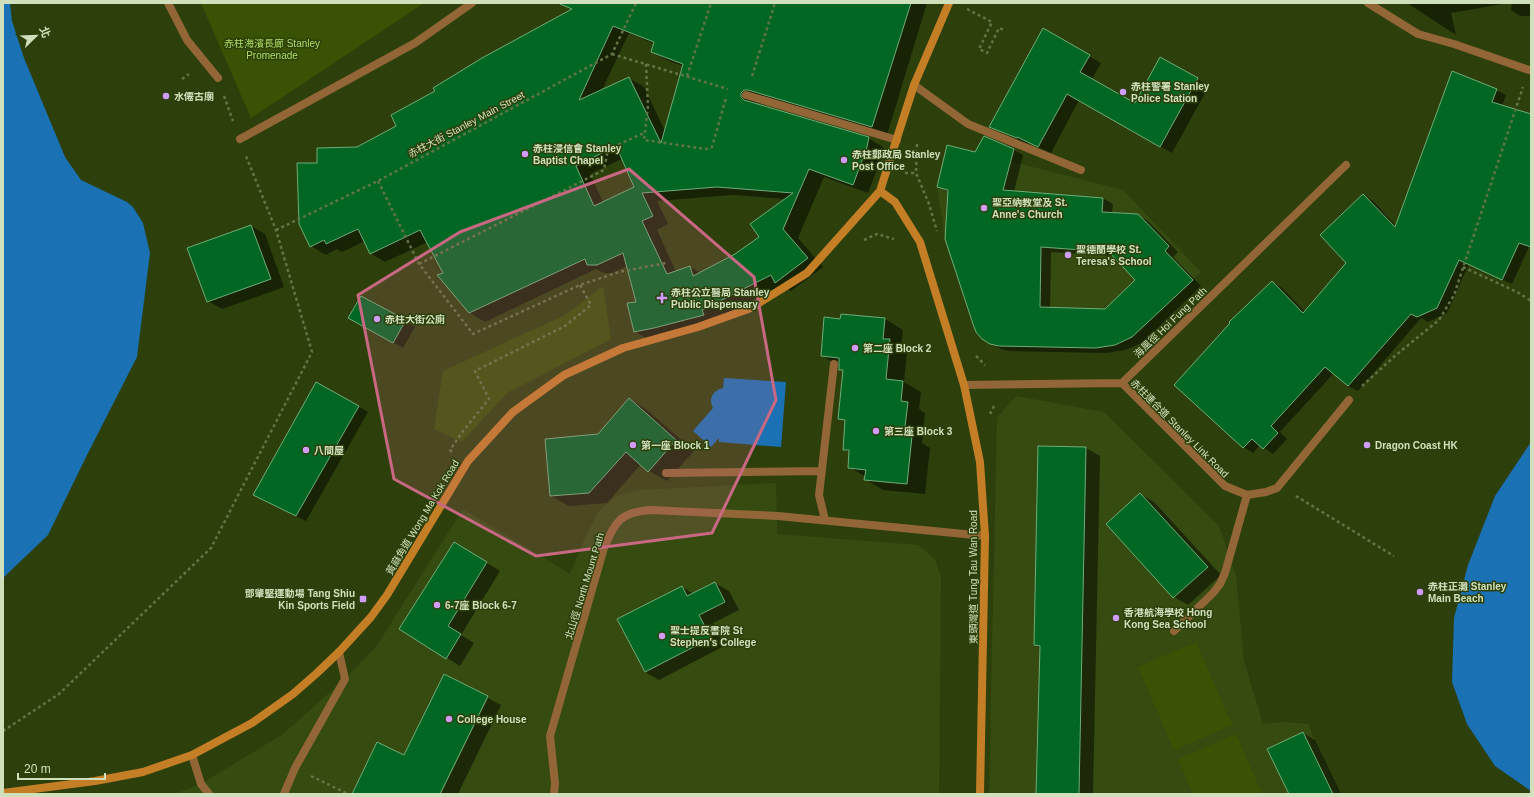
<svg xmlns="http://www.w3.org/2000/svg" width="1534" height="797" font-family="Arial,'Noto Sans TC',sans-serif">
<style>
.built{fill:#364b10}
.green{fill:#395204}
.water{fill:#1a71b4}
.shadow{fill:#0007;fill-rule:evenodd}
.building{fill:#036724;stroke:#70ac78;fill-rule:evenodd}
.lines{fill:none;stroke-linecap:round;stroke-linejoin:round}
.path{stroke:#627445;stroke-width:2.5;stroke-dasharray:3 3;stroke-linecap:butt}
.lane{stroke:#926636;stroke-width:8}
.street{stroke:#926636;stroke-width:8}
.secondary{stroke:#c37e26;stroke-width:8}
.marked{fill:#c86882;fill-opacity:0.2;stroke:#c86882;stroke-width:3;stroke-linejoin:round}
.poi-dot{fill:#d09dff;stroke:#2d400b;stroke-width:1.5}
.labels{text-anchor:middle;stroke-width:3;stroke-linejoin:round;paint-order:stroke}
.park-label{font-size:10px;fill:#aede63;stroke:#2d400b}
.poi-label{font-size:10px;font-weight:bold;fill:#d0e0bd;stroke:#2d400b;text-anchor:start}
.street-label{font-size:10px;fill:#d0e0bd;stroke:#2d400b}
</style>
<rect width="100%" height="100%" fill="#2d400b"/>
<path class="built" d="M 947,145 L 1123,190 L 1201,272 L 1132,337 L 1115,345 L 1096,348 L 999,346 L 982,339 L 976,332 L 973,324 L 945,239 L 937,187 Z
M 1016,396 L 1104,412 L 1219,526 L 1236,576 L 1244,661 L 1263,724 L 1283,722 L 1308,724 L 1339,794 L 989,794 L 997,418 Z
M 776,483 L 777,534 L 918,545 L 935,559 L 941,578 L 939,794 L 174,794 L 201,784 L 283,734 L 345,679 L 376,647 L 463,509 L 570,574 L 586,535 L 599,511 L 616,496 L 639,490 Z"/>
<path class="green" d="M 201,3 L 424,3 L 251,118 Z
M 603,286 L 611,339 L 507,393 L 462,442 L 434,429 L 443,371 L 565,315 Z
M 1196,642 L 1232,725 L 1174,750 L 1138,667 Z
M 1236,734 L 1262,794 L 1193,794 L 1178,759 Z"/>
<path class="water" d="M 3,3 L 10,3 L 12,21 L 24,58 L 65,157 L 81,180 L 127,202 L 133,207 L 143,223 L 150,253 L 137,357 L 87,455 L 48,535 L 3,578 Z
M 724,378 L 786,382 L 781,447 L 719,442 L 719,438 L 711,447 L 693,431 L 713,408 C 708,399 713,390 723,388 Z
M 1531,442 L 1531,791 L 1495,766 L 1467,724 L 1452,682 L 1454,618 L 1468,565 L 1495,496 Z"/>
<path class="shadow" d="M 586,3 L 927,3 L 887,135 L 756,102 L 756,105 L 868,138 L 883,147 L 882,156 L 868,193 L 824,177 L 798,238 L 823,267 L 791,291 L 782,285 L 717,318 L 719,324 L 670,337 L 650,340 L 634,331 L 637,302 L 627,266 L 612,273 L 604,273 L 596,269 L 485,322 L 470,313 L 439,276 L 444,273 L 428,242 L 385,262 L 370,253 L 365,241 L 342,252 L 337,249 L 326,255 L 311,246 L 318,164 L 357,148 L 398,126 L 436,91 ZM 629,33 L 655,44 L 652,52 L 667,60 L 683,66 L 665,131 L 644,87 L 629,78 L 602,90 ZM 622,159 L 635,188 L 603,202 L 590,174 ZM 733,195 L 786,199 L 760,237 L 736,255 L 701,273 L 690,267 L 676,272 L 657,230 L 668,224 L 657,201 ZM 787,217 L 789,217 L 782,234 L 780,233 Z
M 1407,3 L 1508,3 L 1451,13 L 1456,35 Z
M 1512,3 L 1531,3 L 1531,16 L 1520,16 L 1511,10 Z
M 1043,30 L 1101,63 L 1092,79 L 1135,104 L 1160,59 L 1209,86 L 1172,153 L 1079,100 L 1051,153 L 1029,143 L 1029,144 L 1002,133 L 990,126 Z
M 1496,90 L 1506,95 L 1502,106 L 1531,115 L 1531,248 L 1529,247 L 1512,284 L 1469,264 L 1447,313 L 1428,322 L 1421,318 L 1358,391 L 1348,386 L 1334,373 L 1280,432 L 1287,439 L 1273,454 L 1260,445 L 1253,453 L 1244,447 L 1273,282 L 1282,288 L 1305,312 L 1348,263 L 1363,195 L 1373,201 L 1396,226 Z
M 1014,150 L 1023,155 L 1014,192 L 1103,198 L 1113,204 L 1112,213 L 1138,215 L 1148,221 L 1178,252 L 1173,257 L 1201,286 L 1142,343 L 1125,350 L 1106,353 L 1010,351 L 1001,349 L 983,338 L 948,192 L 938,186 L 975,154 ZM 1051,252 L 1114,256 L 1137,280 L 1106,310 L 1050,309 Z
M 251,226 L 265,234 L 284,287 L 222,309 L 208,301 Z
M 362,297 L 415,327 L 403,348 L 350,318 Z
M 885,319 L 903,330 L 901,347 L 907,351 L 904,382 L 921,392 L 919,409 L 925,413 L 922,443 L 930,448 L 925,494 L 883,490 L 865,479 L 866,477 L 849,467 L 850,453 L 844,449 L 846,422 L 839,418 L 844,371 L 840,369 L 840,366 L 822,356 L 841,320 Z
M 630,399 L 647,410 L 694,451 L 667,481 L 649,471 L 641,464 L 607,503 L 569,506 L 551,496 Z
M 358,406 L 368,412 L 306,521 L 263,500 Z
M 1086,448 L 1100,456 L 1093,794 L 1037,794 L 1041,649 L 1035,645 Z
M 1140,494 L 1154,502 L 1221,575 L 1188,605 L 1174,597 Z
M 468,551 L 500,571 L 461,635 L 474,643 L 460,666 L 401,629 Z
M 715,583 L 729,591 L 739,610 L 713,623 L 724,646 L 659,680 L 645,672 L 682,587 L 694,594 Z
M 488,698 L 501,705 L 458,794 L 441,794 Z
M 1303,733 L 1315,740 L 1341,794 L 1290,794 Z"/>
<path class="building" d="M 560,3 L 911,3 L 872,127 L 748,90 L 744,90 L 741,93 L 741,97 L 744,100 L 869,137 L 867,147 L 853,185 L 809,169 L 783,229 L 808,258 L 775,283 L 771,275 L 702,310 L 704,315 L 654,328 L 634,332 L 627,303 L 636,302 L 623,253 L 597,265 L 587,265 L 585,259 L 469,313 L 437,275 L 443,273 L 420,230 L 370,254 L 358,229 L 326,244 L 324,240 L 310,247 L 299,224 L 297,163 L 317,163 L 317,148 L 357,147 L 396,126 L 391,115 L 435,91 L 433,88 L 482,58 L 572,9 L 560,4 ZM 613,26 L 654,42 L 651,52 L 683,64 L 661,143 L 629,77 L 579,100 ZM 616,146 L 634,187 L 594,206 L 576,166 ZM 717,187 L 793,193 L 750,224 L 759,237 L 735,254 L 693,276 L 690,266 L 667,274 L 642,221 L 653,216 L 642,193 Z
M 1043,28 L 1090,55 L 1080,72 L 1135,103 L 1160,57 L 1198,78 L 1160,147 L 1067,94 L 1038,147 L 1017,137 L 1017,138 L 989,127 Z
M 1452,71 L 1497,89 L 1492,102 L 1531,114 L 1531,247 L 1519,243 L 1502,280 L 1459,260 L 1437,308 L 1417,317 L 1411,314 L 1348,386 L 1325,367 L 1271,426 L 1278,433 L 1263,449 L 1252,439 L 1243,448 L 1174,385 L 1230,323 L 1229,322 L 1272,281 L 1303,313 L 1346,263 L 1320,235 L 1363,194 L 1395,227 Z
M 984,136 L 1014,149 L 1003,190 L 1103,198 L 1102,212 L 1138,214 L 1169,246 L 1165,251 L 1193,280 L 1132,337 L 1115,345 L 1096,348 L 999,346 L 990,344 L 982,339 L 976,332 L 973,324 L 945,239 L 948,190 L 937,187 L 947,145 L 975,152 ZM 1041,247 L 1109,252 L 1135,280 L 1105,309 L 1040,307 Z
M 251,225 L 271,279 L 207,302 L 187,248 Z
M 361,296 L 406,320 L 393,343 L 348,318 Z
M 841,314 L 885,318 L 883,339 L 890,339 L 886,379 L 903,381 L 901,401 L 908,402 L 904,435 L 912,436 L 907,484 L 864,480 L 866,470 L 848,468 L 849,450 L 843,450 L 845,420 L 838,419 L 843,370 L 839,370 L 839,358 L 821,356 L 824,317 L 840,319 Z
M 316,382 L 359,406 L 296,516 L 253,495 Z
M 629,398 L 676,440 L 648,472 L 626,452 L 589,493 L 550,496 L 545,439 L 598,434 Z
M 1038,446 L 1086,447 L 1079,794 L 1036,794 L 1040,646 L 1034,645 Z
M 1140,493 L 1208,567 L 1173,598 L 1106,524 Z
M 454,542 L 487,562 L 448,626 L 461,634 L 446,659 L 399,629 Z
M 715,582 L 725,602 L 699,615 L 711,638 L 645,672 L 617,619 L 682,586 L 687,596 Z
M 444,674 L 488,696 L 440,794 L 352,794 L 377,742 L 404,755 Z
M 1303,732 L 1333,794 L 1289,794 L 1267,749 Z"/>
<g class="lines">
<path class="path" d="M 967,9 L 992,22 L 979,49 L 987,53 L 999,28 L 1005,30
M 612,54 L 728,89
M 646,64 L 648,106 L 644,140 L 706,149 L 712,147 L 726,98
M 687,76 L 711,3
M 752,76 L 775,3
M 182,79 L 189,74
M 224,96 L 233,121
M 917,144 L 916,173 L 929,204 L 937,231
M 905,173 L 916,173
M 378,181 L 419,264 L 473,334 L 580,285 L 619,272 L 666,263
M 276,230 L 378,181 L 612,54 L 636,3
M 864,240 L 877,234 L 894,239
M 419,264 L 604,170 L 608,149 L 644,133
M 1463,267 L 1519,293 L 1531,301
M 976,356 L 985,365
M 1362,386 L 1396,355 L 1439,320 L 1454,295 L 1523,87
M 990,414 L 995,404
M 452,452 L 450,450 L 463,431 L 489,399 L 475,371 L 565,326 L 591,305 L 580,285
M 1296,496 L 1394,556
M 3,731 L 59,694 L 211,548 L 312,352 L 276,230 L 246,156
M 311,776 L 348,794"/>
<path class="lane" d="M 168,3 L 187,40 L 218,78
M 1368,3 L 1418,34 L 1454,44 L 1529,70
M 914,85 L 968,124 L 1081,170
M 666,473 L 822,471
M 825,520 L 819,495 L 834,364
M 1174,631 L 1213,593 L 1220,584 L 1225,573 L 1247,495
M 192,755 L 201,784 L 209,794
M 284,794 L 295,768 L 345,679 L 339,652
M 554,794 L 555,783 L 550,736 L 604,548 C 616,521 620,512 651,510 L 778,516 L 985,536"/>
<path class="street" d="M 746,95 L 897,140
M 240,139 L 415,43 L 472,3
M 1122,383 L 1225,486 L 1247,495 L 1266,492 L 1277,488 L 1349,400
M 964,385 L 1122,383 L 1346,165"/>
<path class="secondary" d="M 880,191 L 895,202 L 920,242 L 964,385 L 980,462 L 985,536 L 980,794
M 3,793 L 95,781 L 143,772 L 192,755 L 252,723 L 293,694 L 317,673 L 339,652 L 371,617 L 387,595 L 468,461 L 513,412 L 564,375 L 623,348 L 698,327 L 751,308 L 807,273 L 880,191 L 914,85 L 949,3"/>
</g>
<path class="marked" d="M 629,169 L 754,277 L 776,400 L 712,533 L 536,556 L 394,479 L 358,295 L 460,232 Z"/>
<g class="poi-dot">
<circle cx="1123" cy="92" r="4"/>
<circle cx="166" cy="96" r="4"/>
<circle cx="525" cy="154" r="4"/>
<circle cx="844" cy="160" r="4"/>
<circle cx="984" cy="208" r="4"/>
<circle cx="1068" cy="255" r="4"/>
<path d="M660 292h4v4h4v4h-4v4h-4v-4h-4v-4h4z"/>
<circle cx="377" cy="319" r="4"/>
<circle cx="855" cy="348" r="4"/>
<circle cx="876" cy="431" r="4"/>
<circle cx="633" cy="445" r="4"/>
<circle cx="1367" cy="445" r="4"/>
<circle cx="306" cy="450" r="4"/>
<circle cx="1420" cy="592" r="4"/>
<rect x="359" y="595" width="8" height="8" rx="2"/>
<circle cx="437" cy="605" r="4"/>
<circle cx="1116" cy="618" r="4"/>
<circle cx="662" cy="636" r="4"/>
<circle cx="449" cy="719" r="4"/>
</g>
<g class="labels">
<g class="park-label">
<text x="272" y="47">赤柱海濱長廊 Stanley<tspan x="272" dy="12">Promenade</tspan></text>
</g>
<g class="poi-label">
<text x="1131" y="90">赤柱警署 Stanley<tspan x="1131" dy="12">Police Station</tspan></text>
<text x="174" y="100">水僊古廟</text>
<text x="533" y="152">赤柱浸信會 Stanley<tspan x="533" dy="12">Baptist Chapel</tspan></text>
<text x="852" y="158">赤柱郵政局 Stanley<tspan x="852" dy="12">Post Office</tspan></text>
<text x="992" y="206">聖亞納教堂及 St.<tspan x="992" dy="12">Anne's Church</tspan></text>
<text x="1076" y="253">聖德蘭學校 St.<tspan x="1076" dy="12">Teresa's School</tspan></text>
<text x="671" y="296">赤柱公立醫局 Stanley<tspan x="671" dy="12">Public Dispensary</tspan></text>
<text x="385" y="323">赤柱大街公廁</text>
<text x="863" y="352">第二座 Block 2</text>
<text x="884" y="435">第三座 Block 3</text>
<text x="641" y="449">第一座 Block 1</text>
<text x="1375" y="449">Dragon Coast HK</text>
<text x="314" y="454">八間屋</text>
<text x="1428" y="590">赤柱正灘 Stanley<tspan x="1428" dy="12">Main Beach</tspan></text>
<text x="355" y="597" text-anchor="end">鄧肇堅運動場 Tang Shiu<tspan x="355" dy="12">Kin Sports Field</tspan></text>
<text x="445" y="609">6-7座 Block 6-7</text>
<text x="1124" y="616">香港航海學校 Hong<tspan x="1124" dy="12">Kong Sea School</tspan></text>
<text x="670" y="634">聖士提反書院 St<tspan x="670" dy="12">Stephen's College</tspan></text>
<text x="457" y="723">College House</text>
</g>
<g class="street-label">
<text transform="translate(466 124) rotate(-28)" y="4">赤柱大街 Stanley Main Street</text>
<text transform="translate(1170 322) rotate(-44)" y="4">海風徑 Hoi Fung Path</text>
<text transform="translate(1180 428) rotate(45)" y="4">赤柱連合道 Stanley Link Road</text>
<text transform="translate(422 517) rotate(-59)" y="4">黃麻角道 Wong Ma Kok Road</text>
<text transform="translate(973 577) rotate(-90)" y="4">東頭灣道 Tung Tau Wan Road</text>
<text transform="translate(584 586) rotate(-73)" y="4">北山徑 North Mount Path</text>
</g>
</g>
<rect width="1534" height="797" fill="none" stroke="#d0e0bd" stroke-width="8"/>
<g transform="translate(36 36) rotate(67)" stroke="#2d400b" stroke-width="3" paint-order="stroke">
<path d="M0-3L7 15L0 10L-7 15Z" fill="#d0e0bd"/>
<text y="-6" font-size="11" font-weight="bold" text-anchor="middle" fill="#d0e0bd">北</text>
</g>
<path d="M18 773v6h87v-6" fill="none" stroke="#d0e0bd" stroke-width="2"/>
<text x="24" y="773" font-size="12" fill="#d0e0bd" stroke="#2d400b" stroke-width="3" paint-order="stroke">20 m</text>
</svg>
